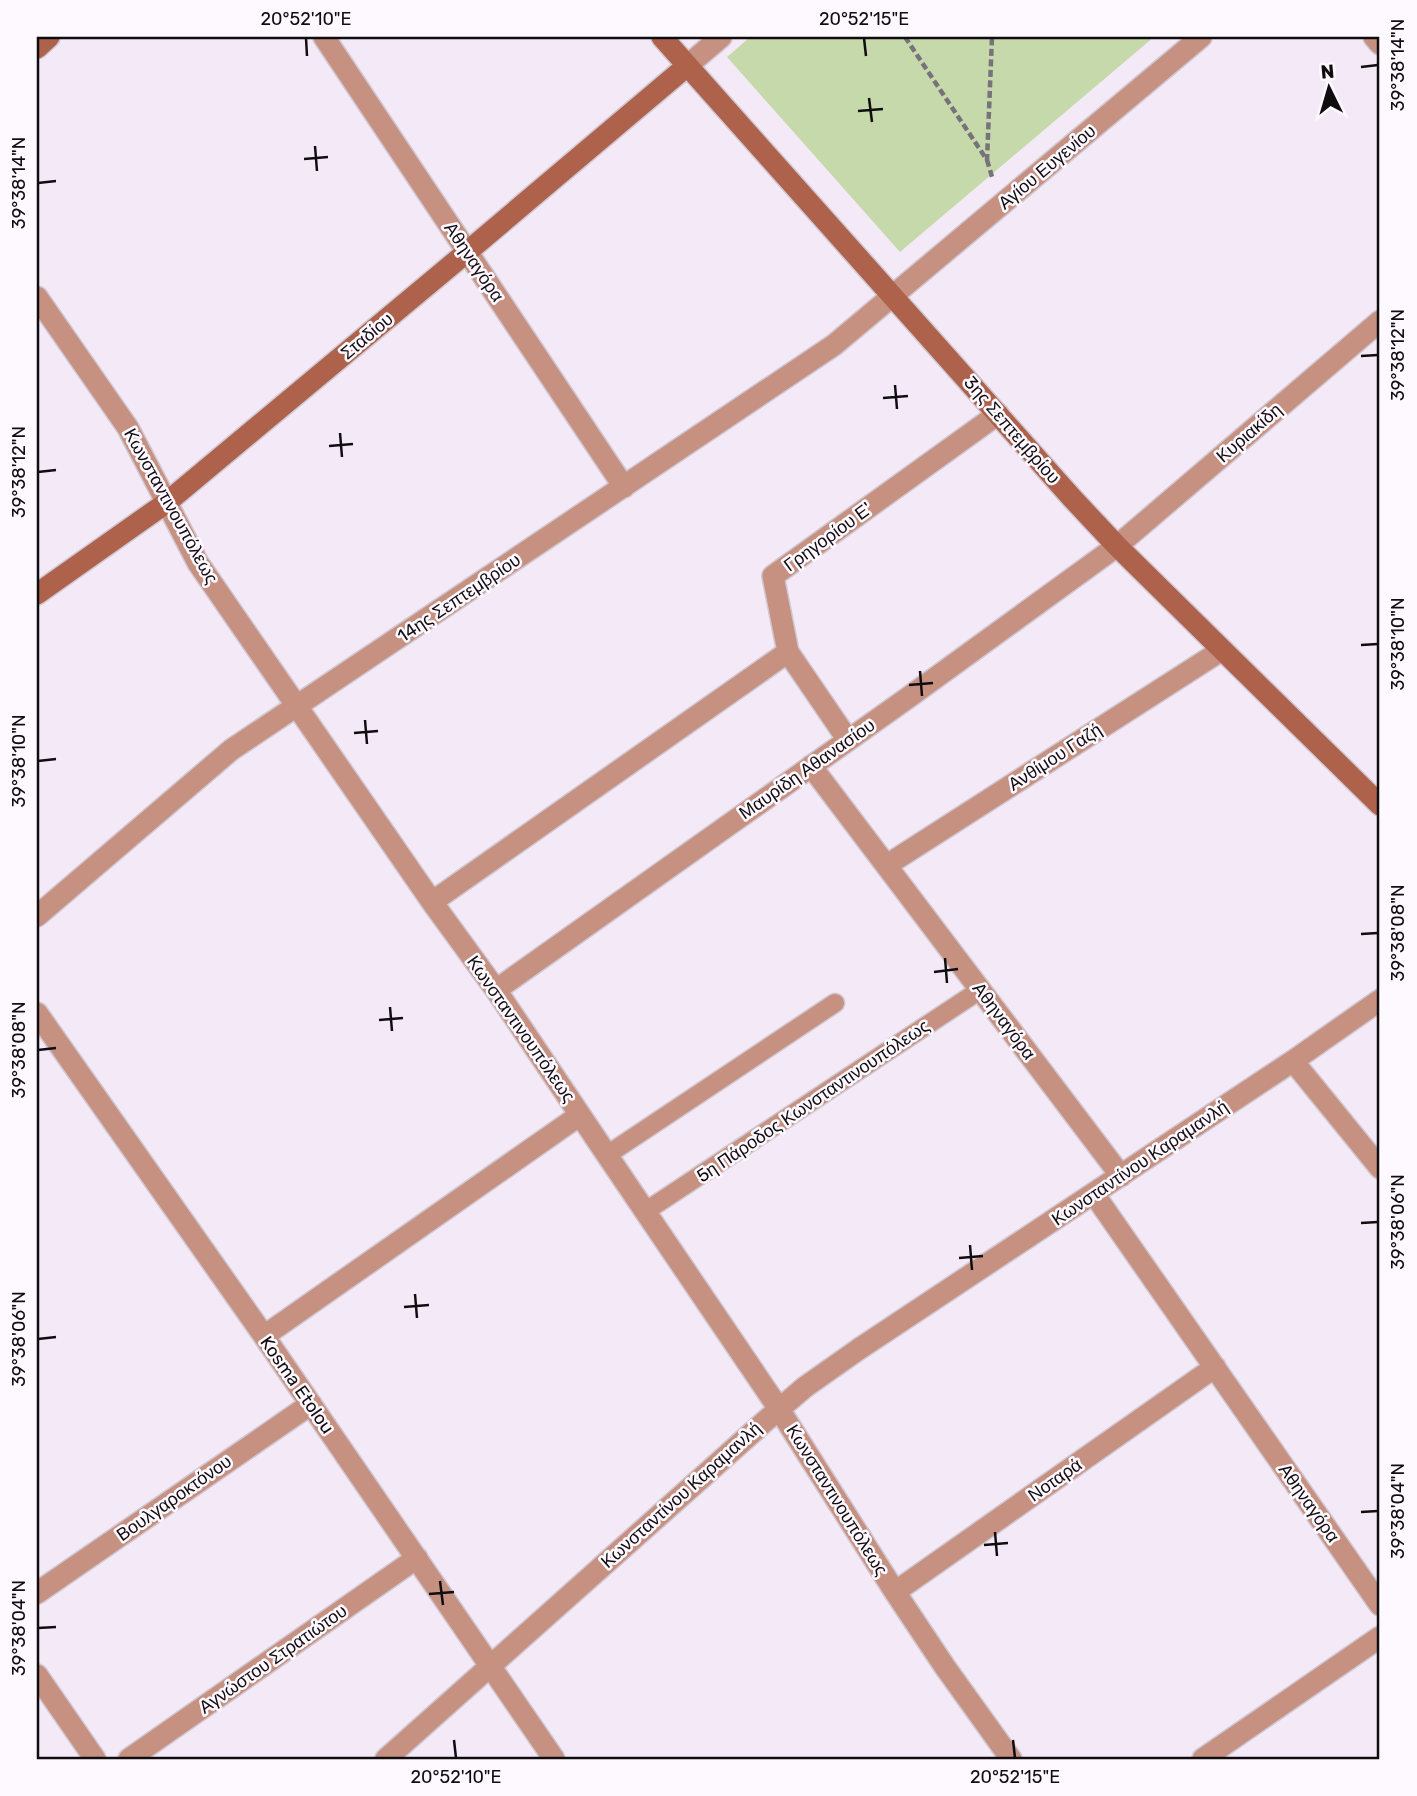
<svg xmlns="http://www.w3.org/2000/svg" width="1417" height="1796" font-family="Rubik,sans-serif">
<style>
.green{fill:#c5d9aa}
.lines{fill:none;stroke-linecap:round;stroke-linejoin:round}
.lane-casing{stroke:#d0c7d2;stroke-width:21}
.street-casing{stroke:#d0c7d2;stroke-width:24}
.secondary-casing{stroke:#d0c7d2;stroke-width:24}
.path{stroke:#78727a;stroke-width:4.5;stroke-dasharray:7 3.5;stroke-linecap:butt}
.lane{stroke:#c69180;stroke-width:18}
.street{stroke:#c69180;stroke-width:21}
.secondary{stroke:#ae624b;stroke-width:21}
.ticks{fill:none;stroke:#100d11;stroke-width:2.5}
.labels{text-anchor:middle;stroke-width:5;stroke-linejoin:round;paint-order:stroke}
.street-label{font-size:18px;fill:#100d11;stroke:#fef9ff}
.neatline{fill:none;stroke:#100d11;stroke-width:2.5}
.ticks-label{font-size:18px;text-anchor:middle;fill:#100d11}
</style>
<rect width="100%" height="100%" fill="#f4eaf7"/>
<path class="green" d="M 750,37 L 1154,37 L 900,252 L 727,57 Z"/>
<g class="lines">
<defs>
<path id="lane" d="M 607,1155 L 835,1003
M 646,1211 L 980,990"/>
<path id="street" d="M 324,37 L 624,487
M 1374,37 L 1380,44
M 687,66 L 721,37
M 37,297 L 128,428 L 198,563 L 432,902 L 496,990 L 607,1155 L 779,1409 L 895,1592 L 945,1667 L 1011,1759
M 848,740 L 788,652 L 773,576 L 998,414
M 811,766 L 1121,1176
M 887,865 L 1222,650
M 432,902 L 788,652
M 37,916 L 231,750 L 834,345 L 1201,37
M 496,990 L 909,697 L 1117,546 L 1380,321
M 37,1013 L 264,1336 L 554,1759
M 1293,1061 L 1380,1168
M 1094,1194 L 1380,1605
M 264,1336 L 580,1115
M 895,1592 L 1215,1367
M 37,1593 L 311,1404
M 37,1675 L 95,1759
M 129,1759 L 417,1558
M 386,1759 L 763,1423 L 805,1387 L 859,1349 L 1293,1061 L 1380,1000
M 1203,1759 L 1380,1637"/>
<path id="secondary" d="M 662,37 L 1072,498 L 1117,546 L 1380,805
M 37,48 L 49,37
M 37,594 L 166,503 L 467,252 L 687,66"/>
</defs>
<use href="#lane" class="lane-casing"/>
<use href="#street" class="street-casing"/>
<use href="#secondary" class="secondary-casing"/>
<path class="path" d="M 905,37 L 987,160 L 992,37
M 987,160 L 993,180"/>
<use href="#lane" class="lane"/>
<use href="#street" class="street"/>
<use href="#secondary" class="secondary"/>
</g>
<path class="ticks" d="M 306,38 L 307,56M 864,38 L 866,56M 1361,67 L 1378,65M 869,98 L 872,122M 858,111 L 883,109M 315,146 L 317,171M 304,159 L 328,157M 38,183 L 56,181M 1361,356 L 1378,355M 895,385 L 897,409M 883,398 L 908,396M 340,433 L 342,457M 329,446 L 353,444M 38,472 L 56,470M 1361,645 L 1378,644M 920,671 L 922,696M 909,685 L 933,683M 365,720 L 367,744M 354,733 L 378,731M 38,761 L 56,759M 1361,934 L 1378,933M 945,958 L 947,983M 934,972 L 958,969M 390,1007 L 392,1031M 379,1020 L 403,1018M 38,1050 L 56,1048M 1361,1223 L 1378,1222M 970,1245 L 972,1270M 959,1258 L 983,1256M 415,1294 L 417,1318M 404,1307 L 429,1305M 38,1339 L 56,1337M 1361,1512 L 1378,1511M 995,1532 L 997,1556M 984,1545 L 1008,1543M 440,1581 L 443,1605M 429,1594 L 454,1592M 38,1628 L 56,1627M 454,1740 L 456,1758M 1013,1740 L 1015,1758"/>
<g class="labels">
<g class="street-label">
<text transform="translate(1047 167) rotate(-40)" y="6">Αγίου Ευγενίου</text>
<text transform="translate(474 262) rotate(56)" y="6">Αθηναγόρα</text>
<text transform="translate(367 336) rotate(-40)" y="6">Σταδίου</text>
<text transform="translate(1012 430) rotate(49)" y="6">3ης Σεπτεμβρίου</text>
<text transform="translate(1249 433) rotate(-41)" y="6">Κυριακίδη</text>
<text transform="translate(171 506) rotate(61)" y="6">Κωνσταντινουπόλεως</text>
<text transform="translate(828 537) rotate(-36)" y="6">Γρηγορίου Ε'</text>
<text transform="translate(459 598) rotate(-34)" y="6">14ης Σεπτεμβρίου</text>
<text transform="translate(1055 757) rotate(-33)" y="6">Ανθίμου Γαζή</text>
<text transform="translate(807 769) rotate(-35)" y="6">Μαυρίδη Αθανασίου</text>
<text transform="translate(1004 1021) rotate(53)" y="6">Αθηναγόρα</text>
<text transform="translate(521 1029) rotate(55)" y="6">Κωνσταντινουπόλεως</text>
<text transform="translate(813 1101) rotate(-34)" y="6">5η Πάροδος Κωνσταντινουπόλεως</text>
<text transform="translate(1140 1163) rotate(-34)" y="6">Κωνσταντίνου Καραμανλή</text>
<text transform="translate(297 1385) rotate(55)" y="6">Kosma Etolou</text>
<text transform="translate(1055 1480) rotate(-35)" y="6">Νοταρά</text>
<text transform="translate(681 1495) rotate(-42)" y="6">Κωνσταντίνου Καραμανλή</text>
<text transform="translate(174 1498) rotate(-35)" y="6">Βουλγαροκτόνου</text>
<text transform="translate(837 1500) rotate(58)" y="6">Κωνσταντινουπόλεως</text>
<text transform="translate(1309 1503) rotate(55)" y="6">Αθηναγόρα</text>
<text transform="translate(273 1659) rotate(-35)" y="6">Αγνώστου Στρατιώτου</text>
</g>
</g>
<rect width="1417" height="1796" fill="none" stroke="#fef9ff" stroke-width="77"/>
<g transform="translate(1329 88) rotate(355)" stroke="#fef9ff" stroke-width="5" paint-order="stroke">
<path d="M0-5L12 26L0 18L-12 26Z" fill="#100d11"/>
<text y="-10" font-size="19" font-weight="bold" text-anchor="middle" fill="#100d11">N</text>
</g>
<rect x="38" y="38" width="1340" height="1720" class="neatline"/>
<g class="ticks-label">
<text x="306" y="25">20°52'10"E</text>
<text x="864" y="25">20°52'15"E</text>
<text transform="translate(1398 65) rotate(-90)" y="6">39°38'14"N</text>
<text transform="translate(19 183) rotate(-90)" y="6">39°38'14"N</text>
<text transform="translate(1398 355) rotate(-90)" y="6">39°38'12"N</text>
<text transform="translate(19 472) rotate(-90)" y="6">39°38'12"N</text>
<text transform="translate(1398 644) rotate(-90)" y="6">39°38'10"N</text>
<text transform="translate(19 761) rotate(-90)" y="6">39°38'10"N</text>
<text transform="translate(1398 933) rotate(-90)" y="6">39°38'08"N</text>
<text transform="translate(19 1050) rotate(-90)" y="6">39°38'08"N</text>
<text transform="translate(1398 1222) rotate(-90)" y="6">39°38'06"N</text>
<text transform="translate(19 1339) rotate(-90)" y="6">39°38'06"N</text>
<text transform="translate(1398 1511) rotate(-90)" y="6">39°38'04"N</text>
<text transform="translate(19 1628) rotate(-90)" y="6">39°38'04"N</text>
<text x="456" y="1783">20°52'10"E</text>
<text x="1015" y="1783">20°52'15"E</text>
</g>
</svg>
